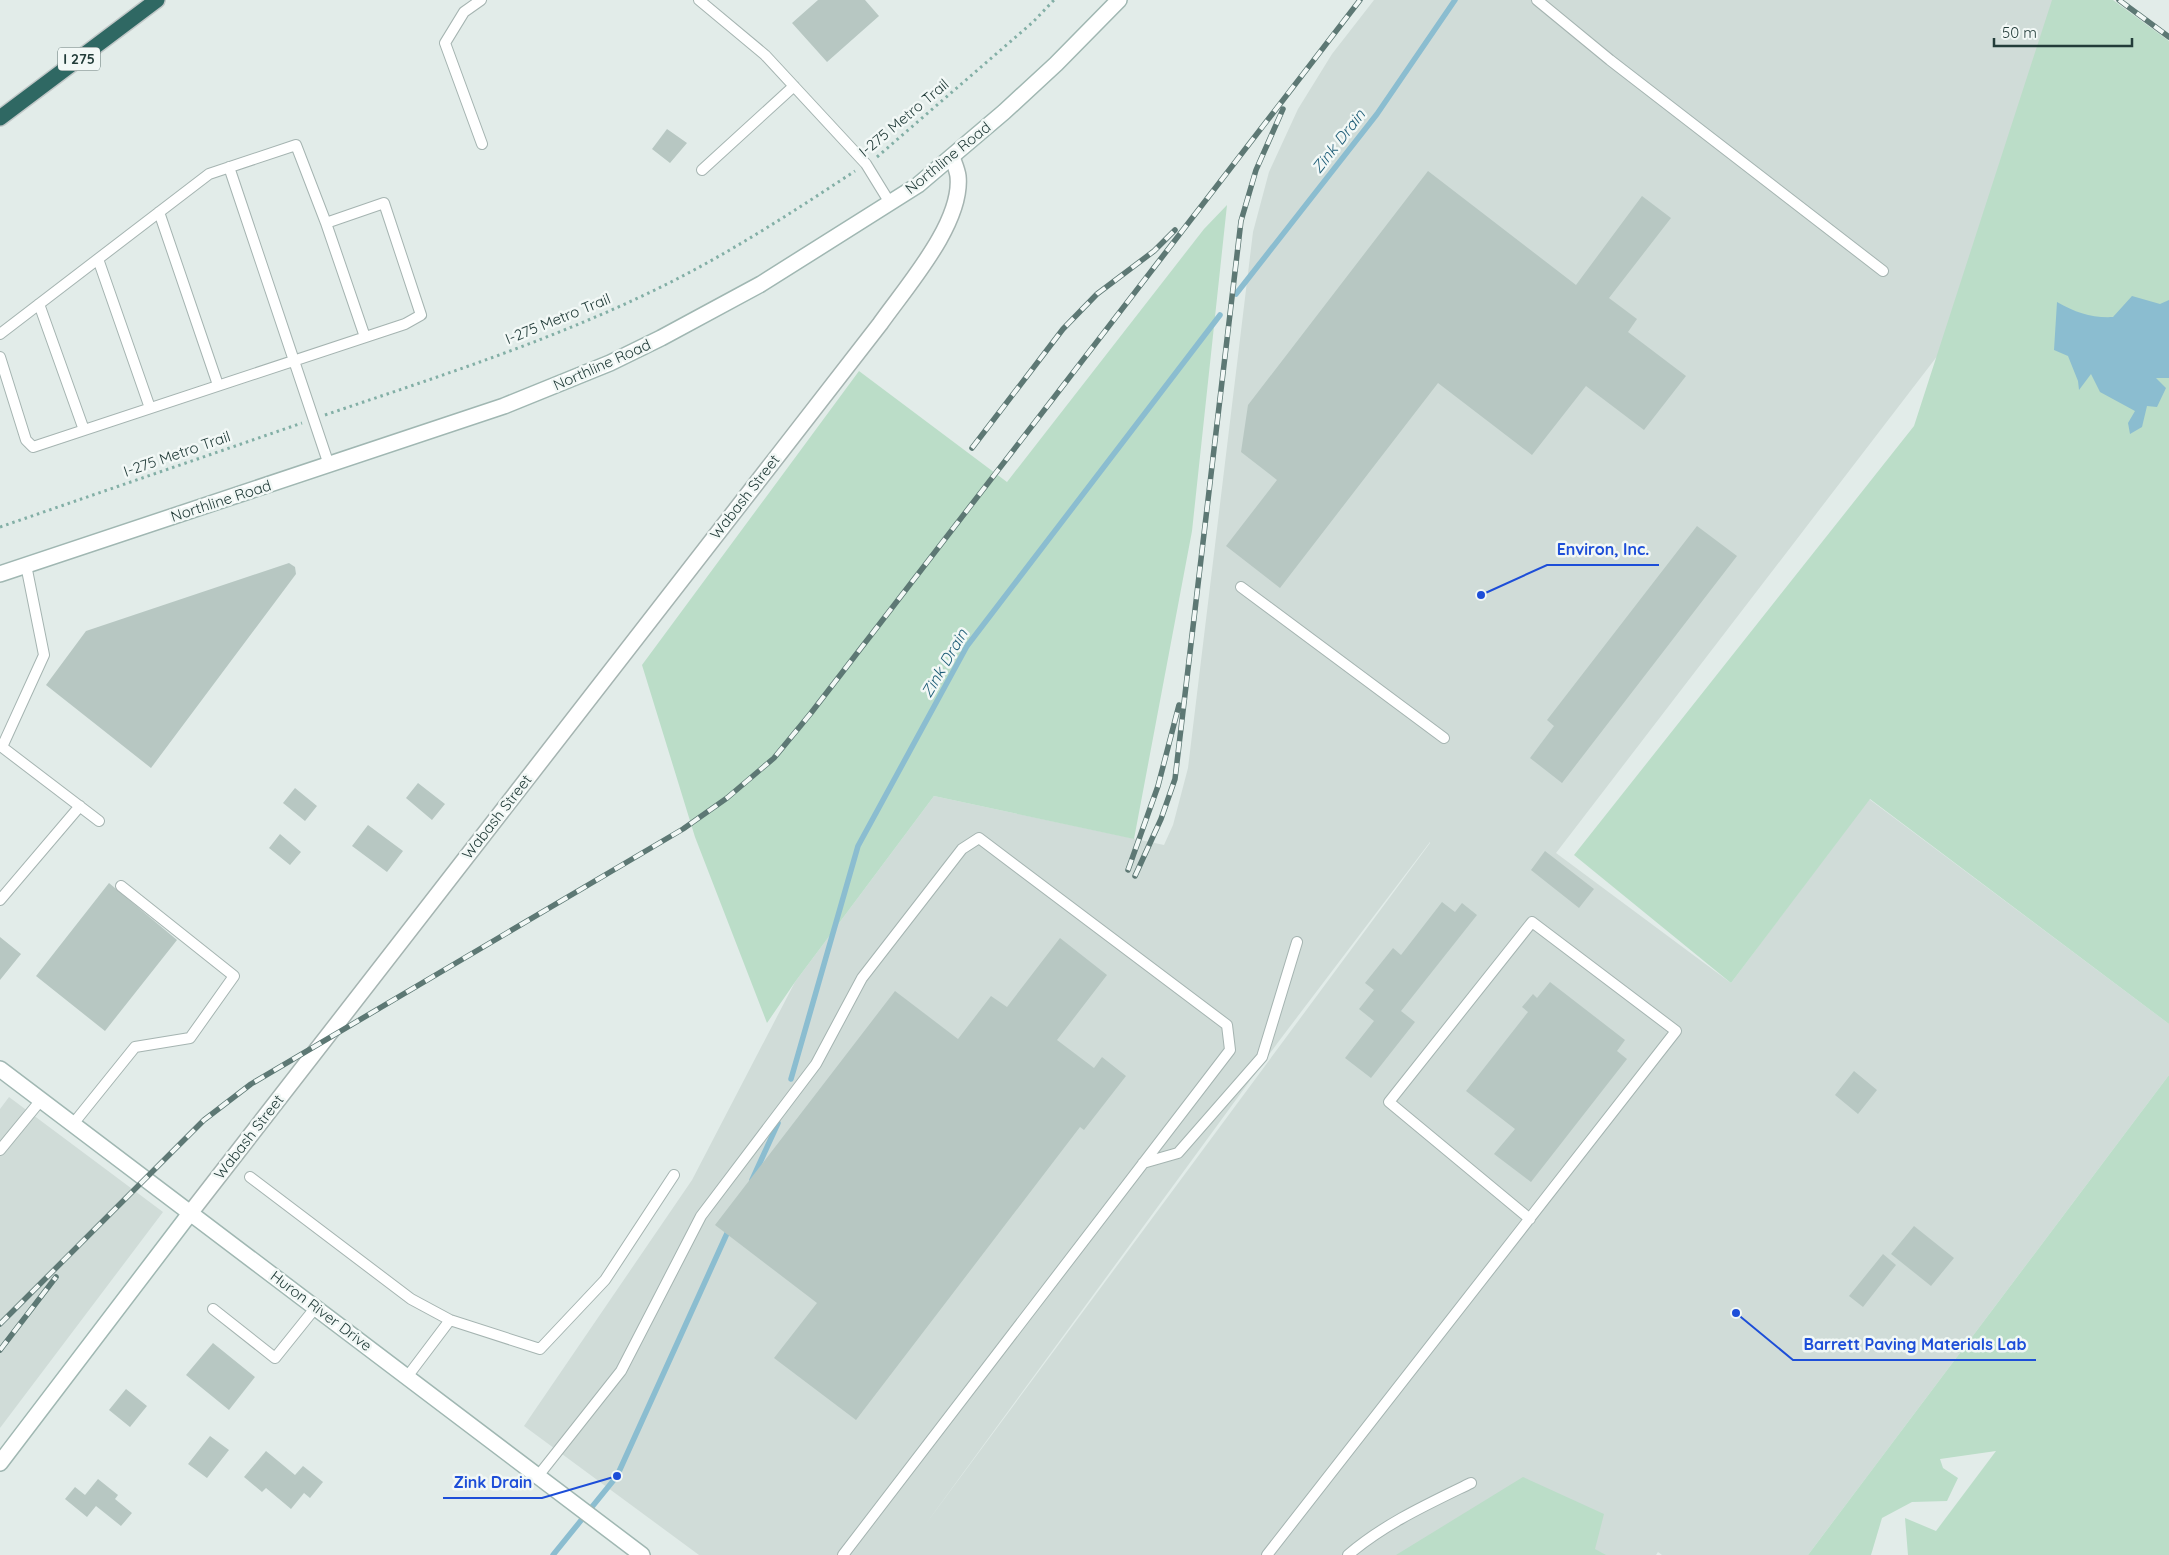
<svg xmlns="http://www.w3.org/2000/svg" width="2169" height="1555" font-family="Quicksand,sans-serif">
<style>
.built{fill:#d0dcd8;fill-rule:evenodd}
.green{fill:#bbddc8}
.water{fill:#8bbdd0}
.lines{fill:none;stroke-linecap:round;stroke-linejoin:round}
.stream{stroke:#8bbdd0;stroke-width:5.5}
.building{fill:#b7c7c2}
.lane-casing{stroke:#a5b4b1;stroke-width:12}
.street-casing{stroke:#a5b4b1;stroke-width:18}
.secondary-casing{stroke:#a0b7b2;stroke-width:18}
.highway-casing{stroke:#c1c8c8;stroke-width:18}
.path{stroke:#83afa6;stroke-width:3;stroke-dasharray:2.5 4;stroke-linecap:butt}
.lane{stroke:#fff;stroke-width:10}
.street{stroke:#fff;stroke-width:15}
.secondary{stroke:#fff;stroke-width:15}
.highway{stroke:#2f6863;stroke-width:15}
.rail-casing{stroke:#5d7874;stroke-width:5.5}
.rail{stroke:#f2f8f6;stroke-width:4;stroke-dasharray:11;stroke-linecap:butt}
.labels{text-anchor:middle;stroke-width:5;stroke-linejoin:round;paint-order:stroke}
.shield{fill:#f2f8f6;stroke:#607472;stroke-width:1}
.shield-label{font-size:14px;font-weight:bold;fill:#223c39}
.street-label{font-size:15px;fill:#223c39;stroke:#f2f8f6}
.water-label{font-size:16px;font-style:italic;fill:#1e5d77;stroke:#f2f8f6}
.leader{fill:none;stroke:#1d4ed8;stroke-width:2}
.callout-dot{fill:#1d4ed8;stroke:#f2f8f6;stroke-width:2}
.callout-label{font-size:16px;text-anchor:middle;font-weight:bold;fill:#1d4ed8;stroke:#f2f8f6;stroke-width:5;stroke-linejoin:round;paint-order:stroke}
</style>
<rect width="100%" height="100%" fill="#e2ece9"/>
<path class="built" d="M 1374,0 L 2099,0 L 2169,54 L 1556,853 L 1731,983 L 1869,799 L 2169,1024 L 2169,1075 L 1808,1555 L 1662,1555 L 1658,1552 L 1656,1555 L 699,1555 L 524,1426 L 692,1180 L 795,982 L 934,796 L 1164,845 L 1173,825 L 1188,768 L 1253,232 L 1269,172 L 1298,109 L 1332,54 ZM 1430,842 L 1430,843 L 925,1525 L 1279,1041 Z
M 9,1097 L 163,1212 L 0,1428 L 0,1109 Z"/>
<path class="green" d="M 2052,0 L 2113,0 L 2169,41 L 2169,1024 L 1870,799 L 1731,983 L 1574,855 L 1914,426 Z
M 1227,205 L 1192,531 L 1134,839 L 934,796 L 795,982 L 767,1023 L 695,837 L 642,665 L 859,371 L 1007,482 L 1204,229 Z
M 2169,1075 L 2169,1555 L 1908,1555 L 1905,1518 L 1936,1531 L 1996,1451 L 1940,1459 L 1943,1468 L 1958,1478 L 1947,1501 L 1912,1502 L 1882,1518 L 1871,1555 L 1808,1555 Z
M 1523,1477 L 1604,1514 L 1595,1549 L 1606,1555 L 1396,1555 Z"/>
<path class="water" d="M 2132,296 L 2160,304 L 2169,300 L 2169,378 L 2156,378 L 2166,388 L 2157,407 L 2147,406 L 2142,427 L 2130,434 L 2128,423 L 2135,411 L 2100,392 L 2091,374 L 2079,390 L 2078,381 L 2068,356 L 2054,350 L 2057,302 C 2076,313 2092,318 2113,317 Z"/>
<g class="lines">
<path class="stream" d="M 1236,294 L 1377,114 L 1455,0
M 791,1079 L 858,846 L 967,646 L 1220,315
M 752,1180 L 778,1123
M 553,1555 L 617,1476 L 729,1229"/>
</g>
<path class="building" d="M 818,0 L 865,0 L 879,16 L 827,62 L 792,23 Z
M 667,129 L 687,143 L 670,163 L 652,149 Z
M 1428,171 L 1576,285 L 1642,196 L 1671,218 L 1609,298 L 1637,319 L 1628,332 L 1686,376 L 1644,430 L 1586,386 L 1532,455 L 1438,383 L 1280,588 L 1226,546 L 1277,480 L 1241,452 L 1248,405 Z
M 1697,526 L 1737,556 L 1562,783 L 1530,758 L 1554,726 L 1547,720 Z
M 289,563 L 295,567 L 296,574 L 151,768 L 46,685 L 86,631 Z
M 418,783 L 445,804 L 432,820 L 406,798 Z
M 295,788 L 317,806 L 305,821 L 283,803 Z
M 368,825 L 403,851 L 387,872 L 352,846 Z
M 280,834 L 301,852 L 290,865 L 269,848 Z
M 1545,851 L 1594,889 L 1579,908 L 1531,870 Z
M 109,883 L 177,940 L 105,1031 L 36,976 Z
M 1442,902 L 1455,912 L 1462,903 L 1477,915 L 1401,1011 L 1415,1022 L 1371,1078 L 1345,1058 L 1374,1021 L 1359,1009 L 1374,990 L 1365,983 L 1393,948 L 1401,955 Z
M 0,937 L 21,954 L 0,980 Z
M 1060,938 L 1107,975 L 1057,1040 L 1094,1068 L 1102,1057 L 1126,1076 L 1084,1130 L 1080,1127 L 856,1420 L 774,1358 L 817,1303 L 715,1225 L 895,991 L 958,1039 L 991,996 L 1007,1007 Z
M 1550,982 L 1625,1040 L 1617,1051 L 1627,1059 L 1531,1182 L 1494,1154 L 1515,1129 L 1466,1091 L 1528,1012 L 1522,1007 L 1533,994 L 1537,998 Z
M 1854,1071 L 1877,1090 L 1858,1114 L 1835,1095 Z
M 1914,1226 L 1954,1258 L 1931,1286 L 1891,1254 Z
M 1883,1254 L 1896,1265 L 1863,1307 L 1849,1296 Z
M 213,1343 L 255,1377 L 229,1410 L 186,1375 Z
M 126,1389 L 147,1406 L 130,1427 L 109,1410 Z
M 210,1436 L 229,1450 L 207,1478 L 188,1464 Z
M 266,1451 L 295,1475 L 303,1466 L 323,1482 L 310,1498 L 304,1493 L 291,1509 L 266,1488 L 262,1492 L 244,1477 Z
M 98,1479 L 118,1495 L 115,1499 L 132,1513 L 121,1526 L 96,1506 L 87,1517 L 65,1499 L 75,1487 L 85,1495 Z"/>
<g class="lines">
<defs>
<path id="lane" d="M 481,0 L 464,12 L 445,43 L 482,144
M 699,0 L 765,55 L 866,164 L 890,203
M 1537,0 L 1610,60 L 1883,271
M 229,167 L 329,465
M 702,170 L 794,86
M 159,212 L 218,385
M 326,223 L 365,337
M 98,259 L 150,408
M 39,304 L 84,430
M 0,334 L 209,174 L 296,145 L 326,223 L 384,203 L 421,315 L 405,324 L 33,447 L 26,440 L 0,357
M 26,565 L 44,655 L 2,747 L 99,821
M 1241,587 L 1444,738
M 0,900 L 80,806
M 73,1124 L 135,1047 L 190,1038 L 234,976 L 121,886
M 0,1150 L 41,1100
M 1143,1163 L 1178,1153 L 1262,1057 L 1297,942
M 250,1177 L 411,1299 L 450,1320 L 540,1349 L 605,1280 L 674,1175
M 213,1309 L 275,1358 L 316,1307
M 407,1377 L 450,1320
M 538,1476 L 621,1371 L 701,1216 L 816,1064 L 862,978 L 962,849 L 979,838 L 1227,1025 L 1230,1050 L 843,1555
M 1267,1555 L 1676,1031 L 1532,922 L 1389,1102 L 1530,1219
M 1348,1555 C 1384,1524 1428,1504 1471,1483"/>
<path id="street" d="M 191,1212 L 880,324 C 906,287 963,223 958,176 C 957,169 954,163 952,157"/>
<path id="secondary" d="M 0,574 L 504,406 L 610,363 L 661,338 L 761,284 L 918,185 L 1004,112 L 1056,64 L 1119,0
M 0,1069 L 642,1555
M 0,1463 L 191,1212"/>
<path id="highway" d="M 0,118 L 157,0"/>
</defs>
<use href="#lane" class="lane-casing"/>
<use href="#street" class="street-casing"/>
<use href="#secondary" class="secondary-casing"/>
<use href="#highway" class="highway-casing"/>
<path class="path" d="M 877,157 L 1033,22 L 1054,0
M 325,415 C 431,379 538,345 640,297 C 716,262 785,217 855,171
M 0,527 L 302,423"/>
<use href="#lane" class="lane"/>
<use href="#street" class="street"/>
<use href="#secondary" class="secondary"/>
<use href="#highway" class="highway"/>
<defs>
<path id="rail" d="M 2119,0 L 2169,37
M 972,448 L 1063,329 L 1097,294 L 1154,251 L 1175,230
M 1128,870 L 1158,786 L 1179,705
M 1135,876 L 1161,819 L 1175,779 L 1241,221 L 1256,170 L 1283,109
M 0,1324 L 204,1120 L 251,1084 L 683,829 L 727,798 L 774,758 L 811,713 L 1360,0
M 0,1350 L 56,1277"/>
</defs>
<use href="#rail" class="rail-casing"/>
<use href="#rail" class="rail"/>
</g>
<g class="labels">
<rect class="shield" x="58" y="47.5" width="42" height="23" rx="4"/>
<g class="shield-label">
<text x="79" y="64">I 275</text>
</g>
<g class="street-label">
<text transform="translate(904 118) rotate(-40)" y="5">I-275 Metro Trail</text>
<text transform="translate(948 158) rotate(-39)" y="5">Northline Road</text>
<text transform="translate(558 319) rotate(-22)" y="5">I-275 Metro Trail</text>
<text transform="translate(602 365) rotate(-24)" y="5">Northline Road</text>
<text transform="translate(177 454) rotate(-19)" y="5">I-275 Metro Trail</text>
<text transform="translate(745 497) rotate(-52)" y="5">Wabash Street</text>
<text transform="translate(221 501) rotate(-18)" y="5">Northline Road</text>
<text transform="translate(497 817) rotate(-52)" y="5">Wabash Street</text>
<text transform="translate(249 1137) rotate(-52)" y="5">Wabash Street</text>
<text transform="translate(321 1311) rotate(37)" y="5">Huron River Drive</text>
</g>
<g class="water-label">
<text transform="translate(1338 141) rotate(-52)" y="6">Zink Drain</text>
<text transform="translate(944 663) rotate(-60)" y="6">Zink Drain</text>
</g>
</g>
<path class="leader" d="M1481 595L1547 565H1659M1736 1313L1793 1360H2036M617 1476L542 1498H443"/>
<g class="callout-dot">
<circle cx="1481" cy="595" r="5"/>
<circle cx="1736" cy="1313" r="5"/>
<circle cx="617" cy="1476" r="5"/>
</g>
<g class="callout-label">
<text x="1603" y="555">Environ, Inc.</text>
<text x="1915" y="1350">Barrett Paving Materials Lab</text>
<text x="493" y="1488">Zink Drain</text>
</g>
<path d="M1994 38v8h138v-8" fill="none" stroke="#223c39" stroke-width="2.5"/>
<text x="2002" y="38" font-size="15" fill="#223c39" stroke="#f2f8f6" stroke-width="4" paint-order="stroke">50 m</text>
</svg>
